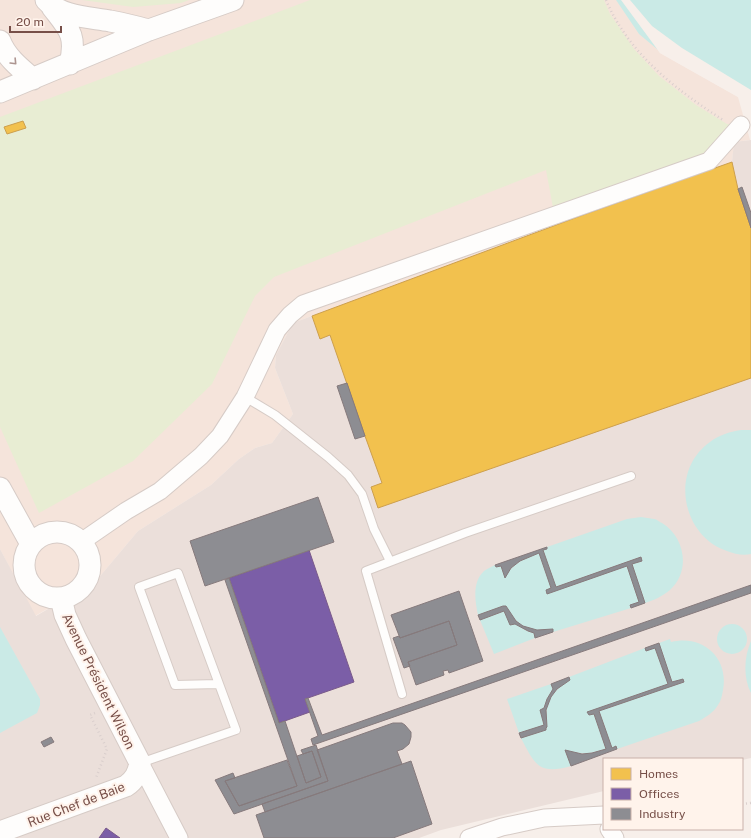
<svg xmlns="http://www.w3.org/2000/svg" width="751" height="838" font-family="'Public Sans',sans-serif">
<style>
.residential{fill:#f5e4db}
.industrial{fill:#ebdfda}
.green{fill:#e8edd3}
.water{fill:#caeae6}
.pier{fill:#f7efea}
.homes{fill:#f2c14e;stroke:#cd9f4c}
.offices{fill:#7b5ea7;stroke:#7a5a8a}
.industry{fill:#8d8d92;stroke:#867a7c}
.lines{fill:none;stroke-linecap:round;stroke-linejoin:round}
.service-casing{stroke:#d6cbc6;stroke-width:10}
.minor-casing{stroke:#d6cbc6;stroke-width:19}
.tertiary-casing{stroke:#d6cbc6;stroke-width:23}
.path{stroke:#dacfcd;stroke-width:2.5;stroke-dasharray:1 3;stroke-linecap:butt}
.service{stroke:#fefdfc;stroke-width:8}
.minor{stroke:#fefdfc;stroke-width:17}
.tertiary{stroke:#fefdfc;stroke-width:21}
.oneway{stroke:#ad9590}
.labels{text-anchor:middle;stroke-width:4;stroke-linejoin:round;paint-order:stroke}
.street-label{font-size:13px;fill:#774f48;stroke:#fff3eb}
</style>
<rect width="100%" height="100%" fill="#f7efea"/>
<path class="residential" d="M 0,0 L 621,0 L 660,53 L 738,97 L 750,140 L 734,142 L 732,162 L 583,215 L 293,323 L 276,355 L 275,368 L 293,414 L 272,443 L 255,448 L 239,459 L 211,485 L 138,531 L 96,581 L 35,616 L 0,549 Z"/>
<path class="industrial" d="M 751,140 L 751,758 L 742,760 L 742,759 L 604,759 L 604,791 L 441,830 L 419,838 L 0,838 L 0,549 L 36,616 L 96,581 L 138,531 L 211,485 L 239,459 L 255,448 L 272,443 L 293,414 L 275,368 L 276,355 L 293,323 L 583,215 L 732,162 L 734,142 Z"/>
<path class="green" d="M 82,0 L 189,0 L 181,3 L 133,7 Z
M 310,0 L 604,0 L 610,14 L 634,49 L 659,76 L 696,105 L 727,124 L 739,125 L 708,160 L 554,213 L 546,170 L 274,277 L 255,296 L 212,384 L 133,461 L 39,513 L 0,427 L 0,117 Z"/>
<path class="water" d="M 616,0 L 751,0 L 751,96 L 663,54 L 639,34 Z
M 741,430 L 751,430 L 751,554 C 743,556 735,554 727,551 C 682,536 669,471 710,442 C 719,435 729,432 741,430 Z
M 641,517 C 645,518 650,518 654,519 C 657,519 659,522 662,523 C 685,537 691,571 670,590 C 662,596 655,600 645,603 L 632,564 L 642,561 L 641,557 L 556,587 L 543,550 L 547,549 L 547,547 L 627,519 Z
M 539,553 L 551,588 L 546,590 L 547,593 L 627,566 L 639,602 L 630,605 L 631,608 L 553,632 L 553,629 C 525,634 519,624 503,606 L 478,615 C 475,601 472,582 484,571 C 487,569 491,567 495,565 L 496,567 L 501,566 L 505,577 C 513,563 524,559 539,553 Z
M 504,611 C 513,621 520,630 534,633 L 535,638 L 494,654 L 480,620 Z
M717 639a15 15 0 1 1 30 0a15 15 0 1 1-30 0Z
M 0,627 L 40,699 L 40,705 L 37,713 L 0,733 Z
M 670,639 L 671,642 C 703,634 729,658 723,690 C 722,696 721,701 718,705 C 714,712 706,717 699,721 L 617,749 L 616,746 L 612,748 L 599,711 L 684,682 L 683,679 L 672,682 L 659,643 Z
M 751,641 L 751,693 C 743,677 744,657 751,641 Z
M 645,648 L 646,651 L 655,648 L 668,684 L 588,712 L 589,715 L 594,714 L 606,749 C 587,754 584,755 565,750 L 571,766 C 539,775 535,765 521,738 L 546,730 L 547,727 C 544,704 550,692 570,680 L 569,677 Z
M 551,684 L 553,689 L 547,699 L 544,708 L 540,710 L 544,725 L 519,733 L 507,699 Z"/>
<path class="pier" d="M 621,0 L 630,0 L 652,26 L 682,48 L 751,90 L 751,96 L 738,97 L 660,53 Z"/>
<path class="homes" d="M 23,121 L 26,128 L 7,134 L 4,127 Z
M 732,162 L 738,189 L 751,228 L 751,378 L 378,508 L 371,487 L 382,483 L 365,436 L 330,335 L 320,339 L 312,316 L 583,215 Z"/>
<path class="offices" d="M 309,550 L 354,682 L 305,699 L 310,712 L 279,723 L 229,578 Z
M 106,828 L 120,838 L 99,838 Z"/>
<path class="industry" d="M 742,187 L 751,213 L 751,228 L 738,189 Z
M 347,383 L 365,436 L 355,439 L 337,386 Z
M 318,497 L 334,542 L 205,586 L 190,541 Z
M 547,547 L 547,549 L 543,550 L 556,587 L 641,557 L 642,561 L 632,564 L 645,603 L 631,608 L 630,605 L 639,602 L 627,566 L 547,594 L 546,590 L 551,588 L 539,553 L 520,561 L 511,568 L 505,578 L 501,566 L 496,567 L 495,565 Z
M 229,578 L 279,723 L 285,721 L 306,783 L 321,777 L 312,751 L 303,754 L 301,750 L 316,745 L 328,781 L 234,814 L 215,780 L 233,773 L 235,778 L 225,781 L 239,806 L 297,786 L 225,580 Z
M 751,585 L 751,593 L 313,745 L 311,739 L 318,736 L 305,699 L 308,698 L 322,735 Z
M 459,591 L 483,661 L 449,673 L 448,670 L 443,671 L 444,675 L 416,685 L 408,662 L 457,645 L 449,621 L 400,638 L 391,615 Z
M 503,606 L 506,606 L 516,621 L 523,626 L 537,630 L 553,629 L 553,632 L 535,638 L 534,633 L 528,631 L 515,624 L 510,625 L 504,611 L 480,620 L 478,615 Z
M 449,621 L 457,645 L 408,662 L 410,666 L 404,668 L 393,638 L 399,636 L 400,638 Z
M 659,643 L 672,682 L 683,679 L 684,682 L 599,711 L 612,748 L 616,746 L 617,749 L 571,766 L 565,750 L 582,754 L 592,753 L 606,749 L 594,714 L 589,715 L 587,712 L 668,684 L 655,648 L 646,651 L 645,648 Z
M 569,677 L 570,680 L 557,689 L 551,697 L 546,710 L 547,727 L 546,728 L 546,730 L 521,738 L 519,733 L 544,725 L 540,710 L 544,708 L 547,699 L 553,689 L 551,684 Z
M 393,723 L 402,723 L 405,725 L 411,732 L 411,737 L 409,744 L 403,749 L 397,751 L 402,764 L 265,812 L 262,804 L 328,781 L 317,750 Z
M 51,737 L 54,742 L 44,747 L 41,742 Z
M 312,751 L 321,777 L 306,783 L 297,756 Z
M 287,760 L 297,786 L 239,806 L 225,781 Z
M 411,761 L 432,824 L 393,838 L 264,838 L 256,815 Z"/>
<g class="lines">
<defs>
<path id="service" d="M 245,397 L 275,415 L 328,457 L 348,475 L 362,494 L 374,529 L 390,561
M 402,694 L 366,571 L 465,533 L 631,476
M 140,763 L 236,730 L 178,573 L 139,587 L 175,685 L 218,684"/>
<path id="minor" d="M 81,542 L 126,511 L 160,491 L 201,456 L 220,436 L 245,397 L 277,330 L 290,315 L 303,304 L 709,161 L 741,125
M 140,763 L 179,838
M 609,829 L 615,838
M 469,838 L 502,827 L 544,818 L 604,815"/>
<path id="tertiary" d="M 46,0 C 61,17 88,17 110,21 C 123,23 136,27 149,30
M 52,7 C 69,29 77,35 70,64
M 0,41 C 6,57 20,68 33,79
M 0,92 L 149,30 L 233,0
M 0,488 L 31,544
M24 565a33 33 0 1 1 66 0a33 33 0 1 1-66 0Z
M 0,832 L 126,786 C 135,780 138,773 140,763 L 76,639 L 65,615 L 61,598"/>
</defs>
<use href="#service" class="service-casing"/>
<use href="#minor" class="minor-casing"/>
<use href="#tertiary" class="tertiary-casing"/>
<path class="path" d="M 606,0 C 629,54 675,89 723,120
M 95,713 L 90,715 L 107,749 L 96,778
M 742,804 L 751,803"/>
<use href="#service" class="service"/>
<use href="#minor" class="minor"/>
<use href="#tertiary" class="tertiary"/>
</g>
<defs><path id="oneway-chevron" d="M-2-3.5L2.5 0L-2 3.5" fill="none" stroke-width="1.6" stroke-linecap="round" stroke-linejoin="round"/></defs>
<use class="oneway" href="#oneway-chevron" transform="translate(14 62) rotate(46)"/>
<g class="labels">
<g class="street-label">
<text transform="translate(99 681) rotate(64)" y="5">Avenue Président Wilson</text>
<text transform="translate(76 804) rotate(-21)" y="5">Rue Chef de Baie</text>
</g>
</g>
<rect x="603" y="758" width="140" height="72" fill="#fff3eb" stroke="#c9b1aa"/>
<rect x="611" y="768" width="20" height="12" fill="#f2c14e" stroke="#c9b1aa"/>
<text x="639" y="778" font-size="12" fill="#774f48">Homes</text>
<rect x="611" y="788" width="20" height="12" fill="#7b5ea7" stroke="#c9b1aa"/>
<text x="639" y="798" font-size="12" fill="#774f48">Offices</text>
<rect x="611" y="808" width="20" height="12" fill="#8d8d92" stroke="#c9b1aa"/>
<text x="639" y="818" font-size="12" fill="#774f48">Industry</text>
<path d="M10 26v6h51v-6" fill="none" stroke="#774f48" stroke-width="2"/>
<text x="16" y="26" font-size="12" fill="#774f48" stroke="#fff3eb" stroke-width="3" paint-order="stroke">20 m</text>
</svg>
